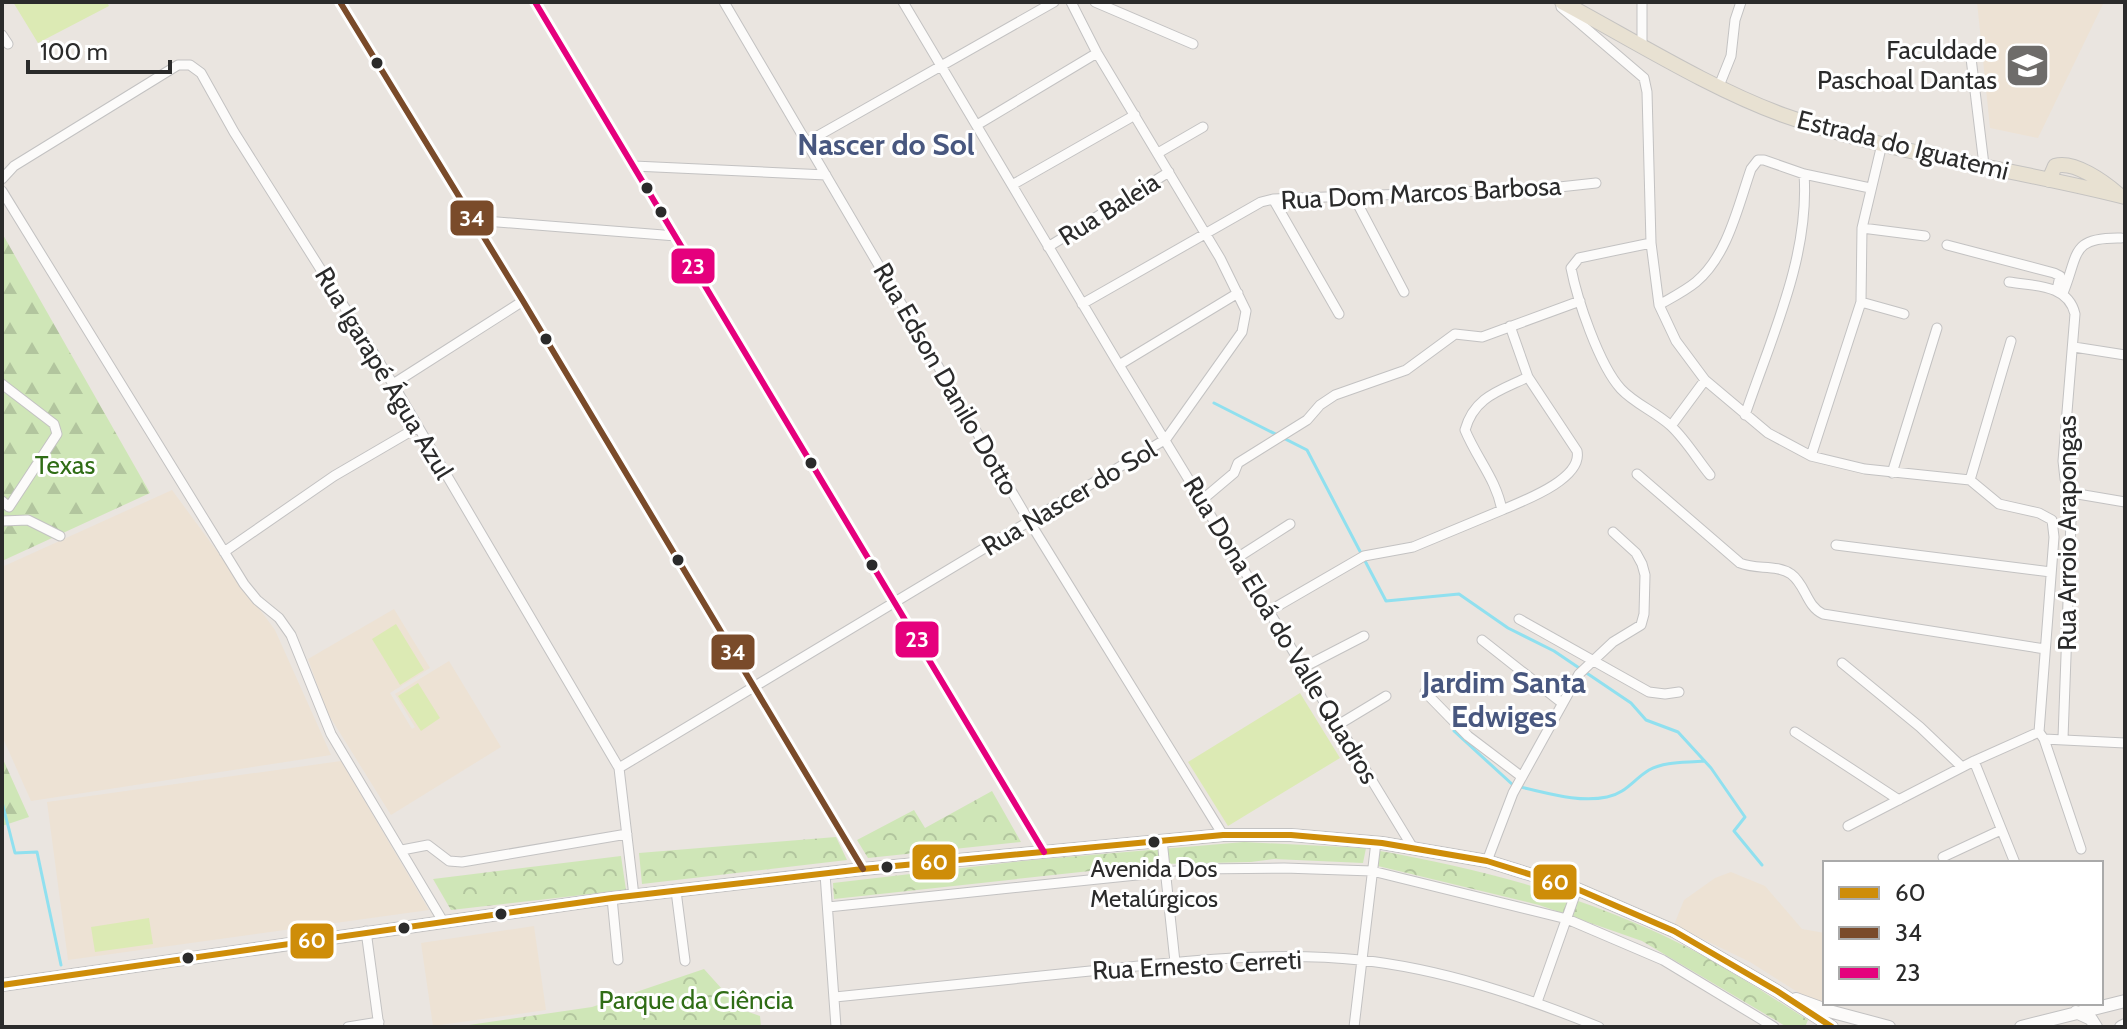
<svg xmlns="http://www.w3.org/2000/svg" width="2127" height="1029" font-family="Cabin,sans-serif">
<style>
.education{fill:#ede2d4}
.forest{fill:url(#forest-firs)}
.park{fill:url(#park-crowns)}
.pitch{fill:#dceab4}
.lines{fill:none;stroke-linecap:round;stroke-linejoin:round}
.stream{stroke:#90e0ef;stroke-width:3}
.minor-casing{stroke:#c3c2c2;stroke-width:11}
.secondary-casing{stroke:#c3c2c2;stroke-width:14}
.primary-casing{stroke:#c5c3c1;stroke-width:16}
.minor{stroke:#fcfbfa;stroke-width:9}
.secondary{stroke:#fcfbfa;stroke-width:12}
.primary{stroke:#e8e1d2;stroke-width:14}
.bus-1-casing{stroke:#fff;stroke-width:12}
.bus-2-casing{stroke:#fff;stroke-width:12}
.bus-3-casing{stroke:#fff;stroke-width:12}
.bus-1{stroke:#ce8d09;stroke-width:6}
.bus-2{stroke:#7a4b2a;stroke-width:6}
.bus-3{stroke:#e5007d;stroke-width:6}
.bus-dot{fill:#2b2b2b;stroke:#fff;stroke-width:3}
.labels{text-anchor:middle;stroke-width:6;stroke-linejoin:round;paint-order:stroke}
.bus-label{font-size:24px;fill:#2b2b2b;stroke:#fff}
.poi-label{font-size:26px;fill:#2b2b2b;stroke:#fff;text-anchor:end}
.street-label{font-size:26px;fill:#2b2b2b;stroke:#fff}
.park-label{font-size:26px;fill:#306d16;stroke:#fff}
.quarter-label{font-size:30px;font-weight:bold;fill:#48577f;stroke:#fff}
.line-badge{stroke:#fff;stroke-width:3}
.badge-label{font-size:22px;text-anchor:middle;font-weight:bold;fill:#fff}
</style>
<defs>
<pattern id="forest-firs" width="22" height="20" patternUnits="userSpaceOnUse" patternTransform="scale(2)"><rect width="22" height="20" fill="#cfe6b7"/><path d="M5 1l3.5 6h-7zM16 11l3.5 6h-7z" fill="#b2c59e"/></pattern>
<pattern id="park-crowns" width="20" height="18" patternUnits="userSpaceOnUse" patternTransform="scale(2)"><rect width="20" height="18" fill="#cfe6b7"/><path d="M2 6a3 3 0 1 1 6 0M12 15a3 3 0 1 1 6 0" fill="none" stroke="#b2c59e"/></pattern>
</defs>
<rect width="100%" height="100%" fill="#eae5e0"/>
<path class="education" d="M 1977,2 L 2104,2 L 2038,138 L 1990,128 Z
M 172,490 L 275,630 L 331,755 L 31,801 L 2,736 L 2,567 Z
M 394,609 L 430,668 L 390,693 L 412,729 L 415,727 L 395,694 L 449,661 L 501,747 L 391,815 L 327,712 L 308,659 Z
M 341,761 L 429,910 L 68,960 L 47,802 Z
M 1731,872 L 1765,886 L 1802,929 L 1825,933 L 1825,1002 L 1807,998 L 1750,962 L 1674,925 L 1684,900 L 1715,878 Z
M 534,926 L 546,1010 L 433,1026 L 421,943 Z"/>
<path class="forest" d="M 2,233 L 150,493 L 2,561 Z
M 2,757 L 29,817 L 2,826 Z"/>
<path class="park" d="M 992,791 L 1021,842 L 868,858 L 857,840 L 914,810 L 925,828 Z
M 836,837 L 847,860 L 642,884 L 639,853 Z
M 1244,842 L 1366,848 L 1363,863 L 1274,859 L 1251,862 L 1114,865 L 1090,871 L 834,899 L 833,883 L 1032,860 Z
M 1380,851 C 1493,871 1603,901 1704,956 C 1740,976 1774,999 1808,1020 L 1805,1027 L 1787,1027 L 1642,941 L 1539,905 L 1378,866 Z
M 621,856 L 626,890 L 451,910 L 433,879 Z
M 704,969 L 740,1009 L 760,1016 L 761,1027 L 455,1027 L 592,1007 Z"/>
<path class="pitch" d="M 13,2 L 107,2 L 109,6 L 38,43 Z
M 396,624 L 424,670 L 400,685 L 372,639 Z
M 418,683 L 440,718 L 421,731 L 398,696 Z
M 1300,693 L 1340,758 L 1228,826 L 1188,762 Z
M 149,918 L 153,944 L 95,952 L 91,927 Z"/>
<g class="lines">
<path class="stream" d="M 1214,403 L 1307,450 L 1386,601 L 1459,594 L 1508,628 L 1554,651 L 1631,703 L 1646,720 L 1678,732 L 1711,768 L 1745,817 L 1734,831 L 1762,865
M 1454,731 L 1513,785
M 1520,787 C 1548,793 1579,803 1607,797 C 1625,794 1634,779 1649,770 C 1666,761 1686,763 1704,761
M 2,802 L 15,853 L 37,852 L 61,965"/>
<defs>
<path id="minor" d="M 340,2 L 523,301 L 863,869
M 535,2 L 1044,852
M 724,2 L 1029,521 L 1223,835
M 903,2 L 1119,365 L 1413,848
M 1095,2 L 1193,44
M 1561,7 L 1644,78 L 1647,92 L 1651,243 L 1659,305 L 1676,341 L 1705,380 L 1768,433 L 1811,456 L 1865,469 L 1970,480 L 1999,504 L 2039,513 L 2052,520 L 2054,537 L 2039,732 L 2044,739 L 2081,849
M 2,35 L 8,44
M 1642,44 L 1642,2
M 1971,58 L 1984,165
M 1719,86 L 1731,56 L 1735,20 L 1741,2
M 977,125 L 1097,53
M 807,142 L 1054,2
M 1158,153 L 1203,127
M 634,166 L 826,175
M 2,179 L 14,166 L 178,65 L 190,65 L 201,73 L 234,132 L 393,384 L 619,768 L 634,896
M 1012,185 L 1135,115
M 2,191 L 244,584 L 257,600 L 279,618 L 291,635 L 331,734 L 444,923
M 1354,197 L 1404,292
M 1273,199 L 1339,314
M 473,220 L 676,236
M 1862,228 L 1925,236
M 1651,243 L 1579,258 L 1571,268 C 1577,299 1599,365 1621,389 C 1635,404 1656,412 1671,426 C 1686,440 1697,459 1710,475
M 1947,245 L 2054,273 L 2060,276 L 2057,290
M 1048,247 L 1169,172
M 2009,282 C 2034,286 2068,284 2075,314 L 2063,461 L 2065,479 L 2072,493 L 2063,738
M 2063,293 C 2079,254 2070,237 2121,238
M 1861,302 L 1904,314
M 1082,304 L 1261,202 L 1273,199 L 1541,189 L 1596,183
M 1659,305 C 1671,298 1685,291 1696,282 C 1728,255 1738,206 1751,169 L 1758,160 L 1764,160 L 1804,174 L 1870,188
M 2074,347 L 2125,355
M 1119,365 L 1238,293
M 2,384 L 54,424 L 57,434 L 9,507 L 2,501
M 393,384 L 523,301
M 1745,415 C 1771,338 1810,256 1804,174
M 1671,426 L 1705,380
M 1811,456 L 1861,302 L 1862,228 L 1882,144
M 1892,473 L 1937,328
M 1637,474 L 1740,563 C 1756,570 1776,564 1791,574 C 1806,585 1806,606 1823,614 L 2045,649
M 1970,480 L 2011,341
M 2072,493 L 2125,502
M 1202,500 L 1234,473 L 1238,463 L 1307,420 L 1320,405 L 1335,395 L 1406,370 L 1455,334 L 1482,337 L 1580,301
M 1502,510 C 1523,501 1583,479 1577,451 L 1528,377
M 2,521 L 28,520 L 60,536
M 1836,545 L 2051,572
M 224,552 L 334,476 L 418,427
M 1237,558 L 1290,524
M 1269,611 L 1364,556 L 1413,547 L 1502,510 C 1496,479 1477,459 1465,430 C 1474,397 1499,391 1528,377 L 1510,326
M 1519,619 L 1649,692 L 1665,694 L 1679,692
M 1482,640 L 1562,703
M 1842,663 L 1920,727 L 1962,767
M 1304,667 L 1364,636
M 1425,692 L 1468,736 L 1522,777
M 1338,725 L 1386,696
M 1795,732 L 1899,800
M 2044,739 L 2125,743
M 1974,761 L 2015,863
M 619,768 L 1166,439 L 1242,332 L 1246,311 L 1220,258 L 1097,53 L 1071,2
M 1848,826 L 1974,761 L 2039,732
M 1162,840 L 1175,962
M 402,850 L 428,845 L 449,861 L 462,862 L 627,834
M 1943,857 L 2001,830
M 1487,861 L 1513,793 L 1579,674 L 1613,642 L 1641,625 L 1644,614 L 1645,575 L 1642,564 L 1636,553 L 1613,532
M 825,874 L 836,1027
M 676,891 L 685,961
M 612,898 L 618,960
M 828,907 L 1195,869 L 1284,868 L 1372,871 L 1567,919 L 1663,960 L 1774,1027
M 366,931 L 379,1027
M 835,997 C 923,988 1011,979 1100,970 C 1187,961 1273,951 1360,960 C 1443,969 1522,996 1599,1027
M 1537,1002 L 1577,889
M 348,1027 L 379,1022
M 1354,1027 L 1376,842"/>
<path id="secondary" d="M 2,985 L 612,898 L 863,869 L 1223,835 L 1291,835 L 1382,843 L 1487,861 L 1577,889 L 1674,931 L 1777,991 L 1832,1027
M 1796,999 L 1829,1011 L 1889,1027
M 2076,1012 L 2091,1019 L 2096,1027
M 2021,1027 L 2125,1001
M 2121,1027 L 2125,1025"/>
<path id="primary" d="M 1562,2 C 1633,40 1709,88 1783,115 C 1894,155 2012,168 2125,197
M 2049,180 L 2055,166 C 2074,160 2104,182 2118,194"/>
</defs>
<use href="#minor" class="minor-casing"/>
<use href="#secondary" class="secondary-casing"/>
<use href="#primary" class="primary-casing"/>
<use href="#minor" class="minor"/>
<use href="#secondary" class="secondary"/>
<use href="#primary" class="primary"/>
<defs>
<path id="bus-1" d="M 2,985 L 612,898 L 863,869 L 1223,835 L 1291,835 L 1382,843 L 1487,861 L 1577,889 L 1674,931 L 1777,991 L 1832,1027"/>
<path id="bus-2" d="M 340,2 L 523,301 L 863,869"/>
<path id="bus-3" d="M 535,2 L 1044,852"/>
</defs>
<use href="#bus-1" class="bus-1-casing"/>
<use href="#bus-2" class="bus-2-casing"/>
<use href="#bus-3" class="bus-3-casing"/>
<use href="#bus-1" class="bus-1"/>
<use href="#bus-2" class="bus-2"/>
<use href="#bus-3" class="bus-3"/>
</g>
<defs>
<symbol id="university-square" viewBox="-11 -11 22 22"><rect x="-9" y="-9" width="18" height="18" rx="4" fill="#6e6c6a" stroke="#fff"/><path d="M0-5L7-2L0 1L-7-2ZM-4 1L0 2.5L4 1V4Q0 6-4 4Z" fill="#fff"/></symbol>
</defs>
<g fill-rule="evenodd">
<use href="#university-square" x="2002" y="40" width="51" height="51"/>
</g>
<g class="bus-dot">
<circle cx="377" cy="63" r="7"/>
<circle cx="647" cy="188" r="7"/>
<circle cx="661" cy="212" r="7"/>
<circle cx="546" cy="339" r="7"/>
<circle cx="811" cy="463" r="7"/>
<circle cx="678" cy="560" r="7"/>
<circle cx="872" cy="565" r="7"/>
<circle cx="1154" cy="842" r="7"/>
<circle cx="887" cy="867" r="7"/>
<circle cx="501" cy="914" r="7"/>
<circle cx="404" cy="928" r="7"/>
<circle cx="188" cy="958" r="7"/>
</g>
<g class="labels">
<g class="bus-label">
<text x="1154" y="877">Avenida Dos<tspan x="1154" dy="30">Metalúrgicos</tspan></text>
</g>
<g class="poi-label">
<text x="1997" y="59">Faculdade<tspan x="1997" dy="30">Paschoal Dantas</tspan></text>
</g>
<g class="street-label">
<text transform="translate(1903 145) rotate(14)" y="9">Estrada do Iguatemi</text>
<text transform="translate(1421 193) rotate(-3)" y="9">Rua Dom Marcos Barbosa</text>
<text transform="translate(1109 209) rotate(-32)" y="9">Rua Baleia</text>
<text transform="translate(384 373) rotate(59)" y="9">Rua Igarapé Água Azul</text>
<text transform="translate(946 379) rotate(60)" y="9">Rua Edson Danilo Dotto</text>
<text transform="translate(1069 498) rotate(-31)" y="9">Rua Nascer do Sol</text>
<text transform="translate(2067 533) rotate(-90)" y="9">Rua Arroio Arapongas</text>
<text transform="translate(1281 630) rotate(59)" y="9">Rua Dona Eloá do Valle Quadros</text>
<text transform="translate(1197 965) rotate(-3)" y="9">Rua Ernesto Cerreti</text>
</g>
<g class="park-label">
<text x="65" y="474">Texas</text>
<text x="696" y="1009">Parque da Ciência</text>
</g>
<g class="quarter-label">
<text x="886" y="155">Nascer do Sol</text>
<text x="1504" y="693">Jardim Santa<tspan x="1504" dy="34">Edwiges</tspan></text>
</g>
</g>
<g class="line-badge">
<rect x="449" y="199" width="46" height="38" rx="8" fill="#7a4b2a"/>
<rect x="670" y="247" width="46" height="38" rx="8" fill="#e5007d"/>
<rect x="894" y="620" width="46" height="39" rx="8" fill="#e5007d"/>
<rect x="710" y="633" width="46" height="38" rx="8" fill="#7a4b2a"/>
<rect x="911" y="843" width="46" height="38" rx="8" fill="#ce8d09"/>
<rect x="1532" y="863" width="46" height="38" rx="8" fill="#ce8d09"/>
<rect x="289" y="922" width="46" height="38" rx="8" fill="#ce8d09"/>
</g>
<g class="badge-label">
<text x="472" y="226">34</text>
<text x="693" y="274">23</text>
<text x="917" y="647">23</text>
<text x="733" y="660">34</text>
<text x="934" y="870">60</text>
<text x="1555" y="890">60</text>
<text x="312" y="948">60</text>
</g>
<rect width="2127" height="1029" fill="none" stroke="#2b2b2b" stroke-width="8"/>
<rect x="1823" y="861" width="280" height="144" fill="#ffffff" stroke="#aaaaaa" stroke-width="2"/>
<rect x="1839" y="887" width="40" height="12" fill="#ce8d09" stroke="#aaaaaa" stroke-width="2"/>
<text x="1895" y="901" font-size="24" fill="#2b2b2b">60</text>
<rect x="1839" y="927" width="40" height="12" fill="#7a4b2a" stroke="#aaaaaa" stroke-width="2"/>
<text x="1895" y="941" font-size="24" fill="#2b2b2b">34</text>
<rect x="1839" y="967" width="40" height="12" fill="#e5007d" stroke="#aaaaaa" stroke-width="2"/>
<text x="1895" y="981" font-size="24" fill="#2b2b2b">23</text>
<path d="M28 60v12h142v-12" fill="none" stroke="#2b2b2b" stroke-width="4"/>
<text x="40" y="60" font-size="24" fill="#2b2b2b" stroke="#ffffff" stroke-width="6" paint-order="stroke">100 m</text>
</svg>
